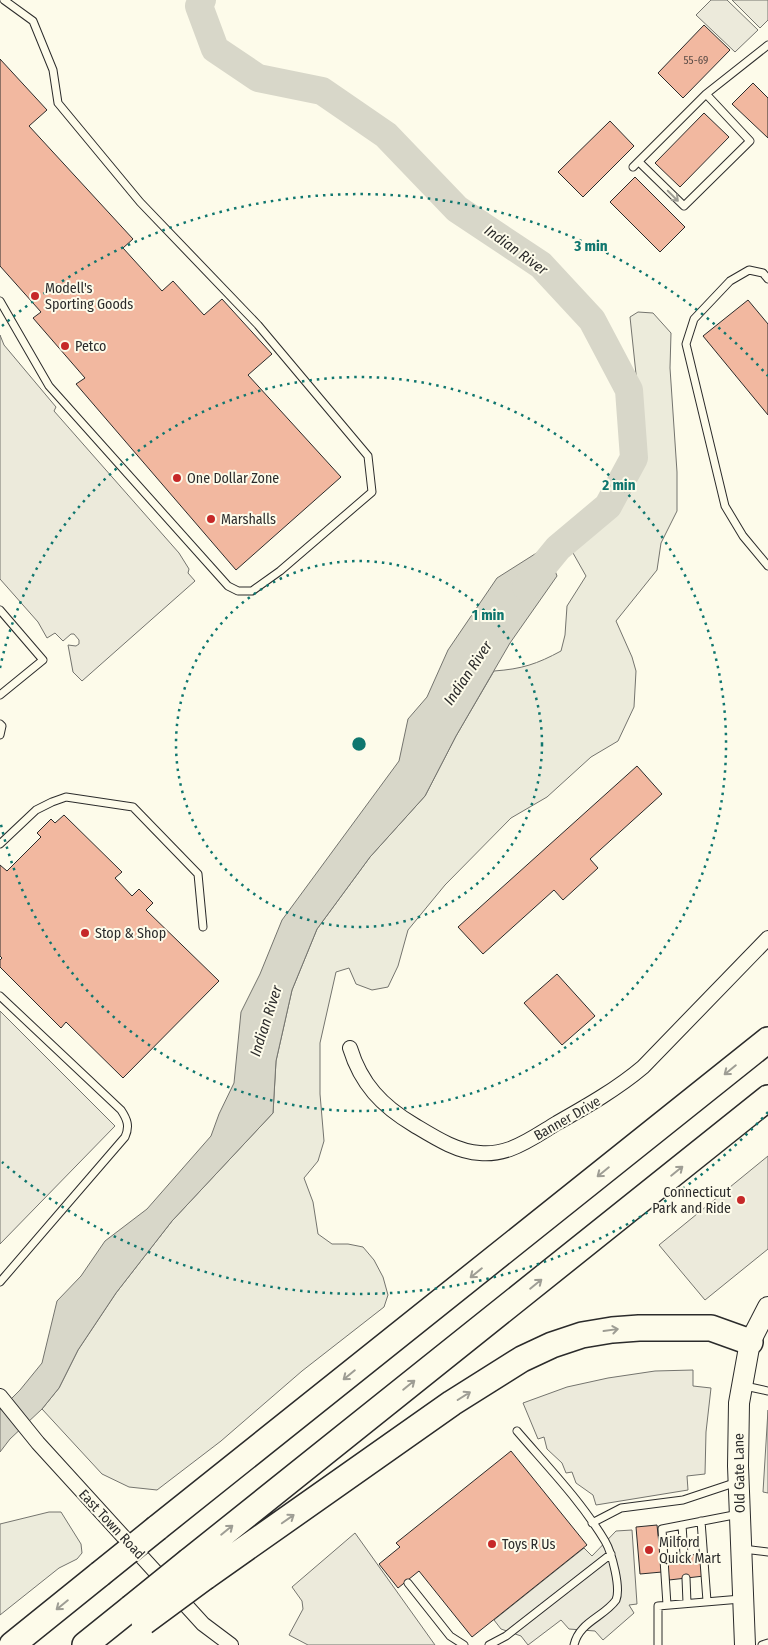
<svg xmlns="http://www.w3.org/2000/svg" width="768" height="1645" font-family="'Fira Sans Condensed',sans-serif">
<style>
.green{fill:#ecebdb;stroke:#74746e}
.parking{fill:#eceadb;stroke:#74746e}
.water{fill:#d8d7c9;stroke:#74746e}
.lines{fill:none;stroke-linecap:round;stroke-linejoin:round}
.river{stroke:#d8d7c9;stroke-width:28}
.building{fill:#f2b8a0;stroke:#2b2b2b}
.lane-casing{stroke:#2b2b2b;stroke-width:9}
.street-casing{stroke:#2b2b2b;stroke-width:16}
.secondary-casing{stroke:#2b2b2b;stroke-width:22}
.highway-casing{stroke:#2b2b2b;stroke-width:28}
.lane{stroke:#fdfbea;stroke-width:7}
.street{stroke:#fdfbea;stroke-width:14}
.secondary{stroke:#fdfbea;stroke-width:20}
.highway{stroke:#fdfbea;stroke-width:25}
.highway-bridge-casing{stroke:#2b2b2b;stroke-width:28;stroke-linecap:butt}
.highway-bridge{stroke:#fdfbea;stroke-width:25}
.oneway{stroke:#9e9d94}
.ring{fill:none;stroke:#0f766e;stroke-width:2.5;stroke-dasharray:2.5 5}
.poi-dot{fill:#c62828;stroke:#fdfbea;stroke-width:2}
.labels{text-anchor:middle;stroke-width:4;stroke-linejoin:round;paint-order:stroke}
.number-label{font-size:11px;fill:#5d4e48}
.poi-label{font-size:14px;fill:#2b2b2b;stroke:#fdfbea;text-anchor:start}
.street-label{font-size:14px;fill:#2b2b2b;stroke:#fdfbea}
.water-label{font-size:15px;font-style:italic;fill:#2b2b2b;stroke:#fdfbea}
.centre{fill:#0f766e;stroke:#fdfbea;stroke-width:2.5}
.ring-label{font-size:15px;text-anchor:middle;font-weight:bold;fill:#0f766e;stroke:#fdfbea;stroke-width:4;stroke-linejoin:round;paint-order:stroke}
</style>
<rect width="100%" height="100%" fill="#fdfbea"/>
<path class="green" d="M 638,312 L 653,313 L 671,333 L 670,368 L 677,472 L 677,511 L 661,543 L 657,570 L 616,621 L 632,657 L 636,671 L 634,707 L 618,741 L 591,757 L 547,797 L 511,818 L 445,885 L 408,930 L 398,966 L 388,987 L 372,990 L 356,984 L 349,968 L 336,972 L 320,1043 L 320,1094 L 324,1141 L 318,1161 L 304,1178 L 313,1202 L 318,1234 L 332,1244 L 348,1244 L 363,1247 L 374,1260 L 383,1277 L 388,1295 L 384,1307 L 302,1371 L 221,1441 L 157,1490 L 129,1487 L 102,1474 L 42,1409 L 59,1388 L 78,1350 L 116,1293 L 172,1221 L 273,1113 L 276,1061 L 292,990 L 317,929 L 370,857 L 425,796 L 456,736 L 494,671 C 522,669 537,664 561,651 L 565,635 L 567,606 L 586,576 L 573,553 L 568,532 L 593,504 L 607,496 L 634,470 L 638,447 L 636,374 L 630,317 Z
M 49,1512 L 61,1512 L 81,1544 L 82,1553 L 77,1559 L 59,1568 L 0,1615 L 0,1524 Z"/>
<path class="parking" d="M 711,0 L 727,0 L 758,30 L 735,52 L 696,15 Z
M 732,0 L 768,0 L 768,20 L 760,28 Z
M 0,335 L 4,345 L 56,407 L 54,411 L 179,553 L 189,569 L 188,573 L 195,581 L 82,681 L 73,672 L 68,645 L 76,646 L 79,644 L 79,640 L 74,634 L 71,634 L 63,641 L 55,633 L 47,638 L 38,622 L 0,579 Z
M 0,1011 L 115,1126 L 0,1244 Z
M 768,1156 L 768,1249 L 705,1300 L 659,1245 Z
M 693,1370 L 693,1386 L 711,1388 L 706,1432 L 705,1474 L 687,1476 L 688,1490 L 596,1505 L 593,1495 L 576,1483 L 572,1472 L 566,1473 L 562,1463 L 547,1449 L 544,1437 L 538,1439 L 523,1403 L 567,1387 L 608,1378 L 655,1371 Z
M 768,1410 L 768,1493 L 763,1492 Z
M 632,1530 L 637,1604 L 629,1605 L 634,1613 L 603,1640 L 595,1631 L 569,1629 L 561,1620 L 528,1645 L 521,1636 L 501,1629 L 494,1620 L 584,1548 L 592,1556 L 616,1531 Z
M 355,1533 L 435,1645 L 308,1645 L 289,1635 L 303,1609 L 302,1601 L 292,1587 Z"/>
<path class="water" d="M 546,547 L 557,576 L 510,643 L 456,736 L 425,796 L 370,857 L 317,929 L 292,990 L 276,1061 L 273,1113 L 172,1221 L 116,1293 L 78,1350 L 59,1388 L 42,1409 L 10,1439 L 0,1452 L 0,1410 L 20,1390 L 42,1363 L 57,1301 L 81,1276 L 105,1241 L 147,1209 L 211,1136 L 219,1114 L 234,1083 L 241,1012 L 260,974 L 282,920 L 399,761 L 408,719 L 427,697 L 448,650 L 497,578 Z"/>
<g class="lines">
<path class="river" d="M 202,0 L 199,6 L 215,49 L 258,78 L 322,91 L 386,135 L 457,209 L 541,265 L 592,320 L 629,390 L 634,458 L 608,506 L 558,548 L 526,587"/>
</g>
<path class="building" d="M 704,25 L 730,50 L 683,98 L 658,73 Z
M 0,59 L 47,110 L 29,126 L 133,239 L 123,248 L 162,291 L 173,281 L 204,315 L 222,299 L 272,354 L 248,375 L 341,477 L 236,570 L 76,384 L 85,378 L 33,318 L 41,312 L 0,266 Z
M 753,83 L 768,98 L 768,138 L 732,104 Z
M 704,113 L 729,137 L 680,187 L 655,163 Z
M 610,121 L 634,146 L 583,197 L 558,172 Z
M 635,177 L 685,227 L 660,252 L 610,202 Z
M 748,300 L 768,324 L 768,415 L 703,336 Z
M 637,766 L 662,794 L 590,859 L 598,868 L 563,900 L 554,890 L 483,954 L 458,927 Z
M 64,815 L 122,872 L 115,878 L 132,896 L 139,889 L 153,903 L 146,910 L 219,981 L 123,1078 L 66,1022 L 61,1028 L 0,967 L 0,960 L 2,958 L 0,956 L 0,865 L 7,871 L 41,837 L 37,833 L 51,819 L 55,823 Z
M 557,974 L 595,1016 L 562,1045 L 524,1003 Z
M 511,1451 L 587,1545 L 472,1637 L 419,1571 L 398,1588 L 379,1564 L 400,1547 L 396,1543 Z
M 657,1525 L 662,1572 L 640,1574 L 636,1527 Z
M 702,1554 L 704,1576 L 669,1580 L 667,1557 Z"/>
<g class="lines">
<defs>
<path id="lane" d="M 639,162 L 684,206 L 750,141 L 706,94
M 633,167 L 706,94 L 768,45
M 768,279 L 763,273 L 749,270 L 730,281 L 694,319 L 686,344 L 725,506 L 743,536 L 768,566
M 0,301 L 49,386 L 228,586 L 238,591 L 252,591 L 280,571 L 372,492 L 368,456 L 258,325 L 140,202 L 58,103 L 53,70 L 33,21 L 4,0
M 0,610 L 43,660 L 0,695
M 0,724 L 2,726 L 0,735
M 0,844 L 36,810 L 52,802 L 66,797 L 133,807 L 198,874 L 203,927
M 0,996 L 121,1110 C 127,1119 130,1126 125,1137 L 0,1282
M 745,1386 L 768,1391
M 517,1431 C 547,1466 581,1501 605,1541 C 612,1553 621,1588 616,1600 C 604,1617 579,1622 574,1645
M 701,1521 L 707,1601
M 592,1523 L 621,1508 L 683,1500 L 737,1482
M 682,1525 L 684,1555
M 743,1549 L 768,1552
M 686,1578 L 687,1603
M 408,1583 L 450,1636 L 464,1645
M 667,1605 L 662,1529 L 739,1514
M 489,1645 L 506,1636 L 611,1554
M 658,1645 L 658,1606 L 741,1599
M 762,1645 L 768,1643"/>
<path id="street" d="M 350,1048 C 361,1084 382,1106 414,1125 C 434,1137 457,1152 480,1153 C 490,1154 501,1152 510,1149 C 527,1143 542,1132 557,1123 C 587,1106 617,1089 643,1067 L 768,938
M 0,1396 L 38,1443 L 203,1624 L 231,1645"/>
<path id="secondary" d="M 745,1645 L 738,1466 L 739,1403 L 750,1342 L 768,1307"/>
<path id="highway" d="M 157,1528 L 768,1040
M 189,1561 L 768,1098
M 205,1577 L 452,1403 L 522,1359 L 552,1345 L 582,1335 L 612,1330 L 639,1328 L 711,1328 L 750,1342
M 12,1645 L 100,1574
M 85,1645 L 131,1608"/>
</defs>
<use href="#lane" class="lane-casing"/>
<use href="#street" class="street-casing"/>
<use href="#secondary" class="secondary-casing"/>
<use href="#highway" class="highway-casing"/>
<use href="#lane" class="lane"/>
<use href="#street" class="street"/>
<use href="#secondary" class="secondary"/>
<use href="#highway" class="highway"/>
<defs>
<path id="highway-bridge" d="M 100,1574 L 157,1528
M 131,1608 L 189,1561
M 144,1622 L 205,1577"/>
</defs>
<use href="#highway-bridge" class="highway-bridge-casing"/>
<use href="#highway-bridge" class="highway-bridge"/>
</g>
<defs><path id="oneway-shaft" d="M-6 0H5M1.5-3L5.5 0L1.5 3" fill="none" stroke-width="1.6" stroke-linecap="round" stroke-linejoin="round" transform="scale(1.25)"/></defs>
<g class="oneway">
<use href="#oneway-shaft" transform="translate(673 196) rotate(45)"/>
<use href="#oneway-shaft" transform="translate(730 1070) rotate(141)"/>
<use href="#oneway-shaft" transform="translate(677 1171) rotate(-39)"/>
<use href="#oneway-shaft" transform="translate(603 1172) rotate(141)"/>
<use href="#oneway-shaft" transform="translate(476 1273) rotate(141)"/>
<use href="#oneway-shaft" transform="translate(536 1284) rotate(-39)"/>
<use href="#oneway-shaft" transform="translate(611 1330) rotate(-8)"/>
<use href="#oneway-shaft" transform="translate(349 1375) rotate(141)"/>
<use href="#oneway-shaft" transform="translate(409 1385) rotate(-39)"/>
<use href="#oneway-shaft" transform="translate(464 1396) rotate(-32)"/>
<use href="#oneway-shaft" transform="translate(288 1519) rotate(-35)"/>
<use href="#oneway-shaft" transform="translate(227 1530) rotate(-39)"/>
<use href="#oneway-shaft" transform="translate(62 1605) rotate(141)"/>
</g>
<g class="ring">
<circle cx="359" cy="744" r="183"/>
<path d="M0 668A367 367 0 1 1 0 820"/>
<path d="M768 1112A550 550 0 0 1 2 1162M2 326A550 550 0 0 1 768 376"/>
</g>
<g class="poi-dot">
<circle cx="35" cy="296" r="5"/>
<circle cx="65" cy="346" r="5"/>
<circle cx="177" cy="478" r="5"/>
<circle cx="211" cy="519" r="5"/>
<circle cx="85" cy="933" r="5"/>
<circle cx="741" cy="1200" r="5"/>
<circle cx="492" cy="1544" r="5"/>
<circle cx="649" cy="1550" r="5"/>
</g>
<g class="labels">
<g class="number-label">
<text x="696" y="64">55-69</text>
</g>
<g class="poi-label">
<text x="45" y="293">Modell's<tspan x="45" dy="16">Sporting Goods</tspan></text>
<text x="75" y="351">Petco</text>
<text x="187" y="483">One Dollar Zone</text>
<text x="221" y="524">Marshalls</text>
<text x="95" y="938">Stop &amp; Shop</text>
<text x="731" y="1197" text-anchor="end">Connecticut<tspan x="731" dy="16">Park and Ride</tspan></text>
<text x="659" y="1547">Milford<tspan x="659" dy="16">Quick Mart</tspan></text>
<text x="502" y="1549">Toys R Us</text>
</g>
<g class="street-label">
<text transform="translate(567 1118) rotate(-30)" y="5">Banner Drive</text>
<text transform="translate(739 1473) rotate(-91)" y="5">Old Gate Lane</text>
<text transform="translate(112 1524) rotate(47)" y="5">East Town Road</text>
</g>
<g class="water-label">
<text transform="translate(516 250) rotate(36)" y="5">Indian River</text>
<text transform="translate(468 673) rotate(-56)" y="5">Indian River</text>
<text transform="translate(266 1021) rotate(-72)" y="5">Indian River</text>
</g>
</g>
<circle cx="359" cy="744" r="8" class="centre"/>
<g class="ring-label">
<text x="591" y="251">3 min</text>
<text x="619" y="490">2 min</text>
<text x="488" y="620">1 min</text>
</g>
</svg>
